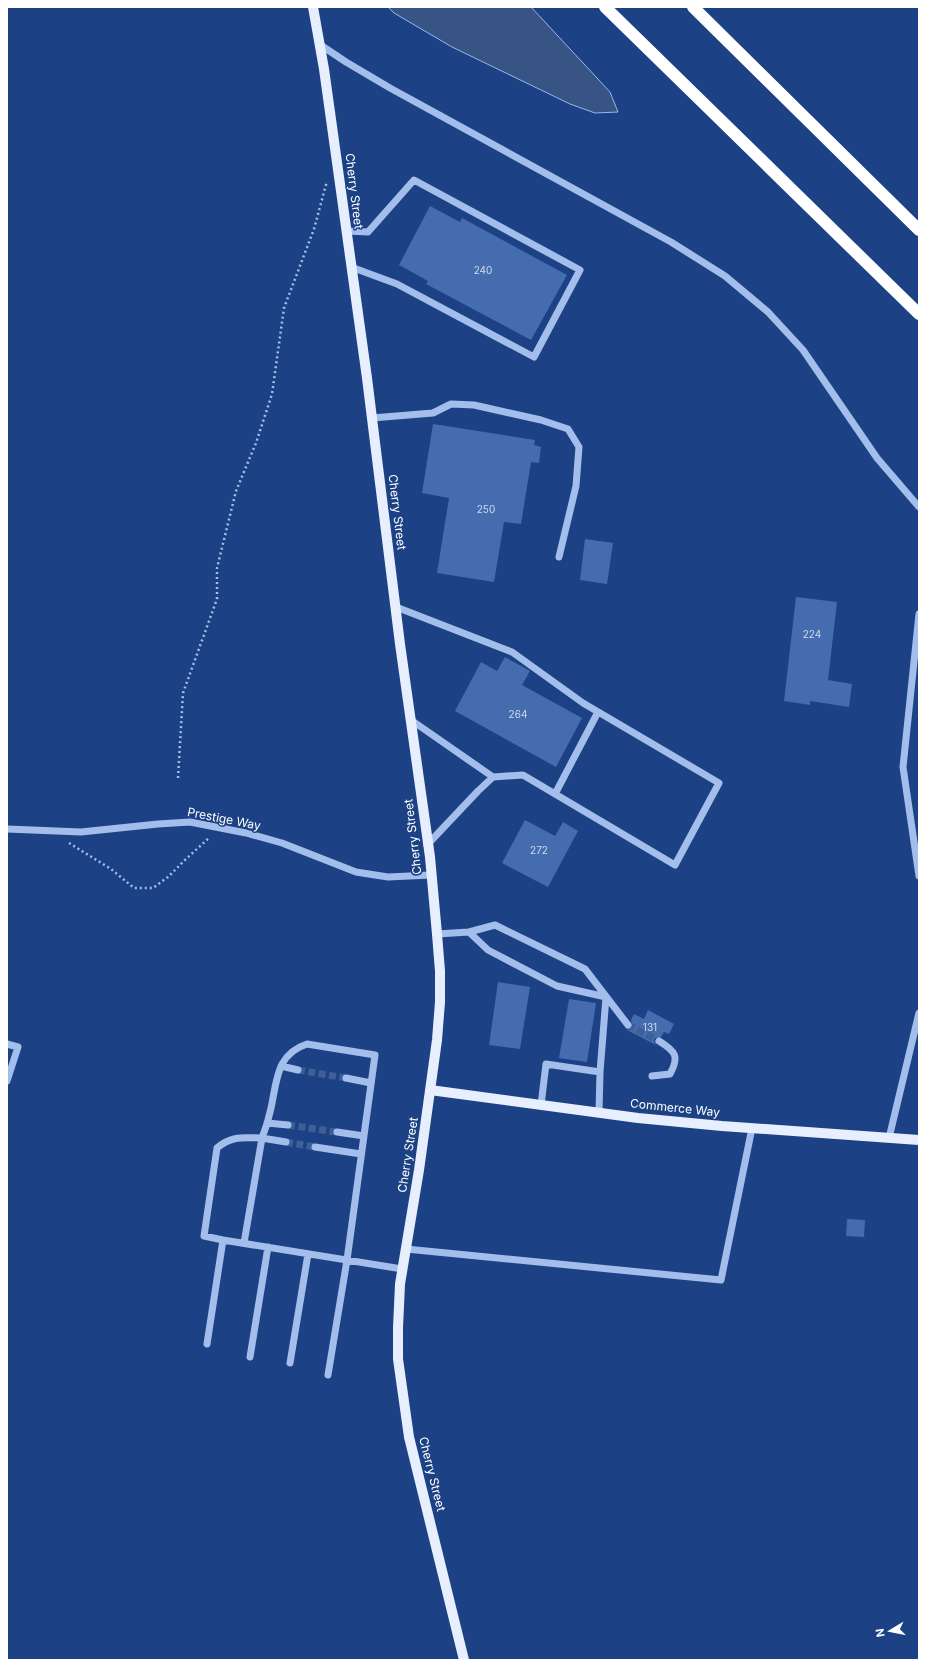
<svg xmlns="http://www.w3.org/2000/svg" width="926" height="1667" font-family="Inter,sans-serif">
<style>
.water{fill:#385485;stroke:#96b8ed}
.building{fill:#446cae}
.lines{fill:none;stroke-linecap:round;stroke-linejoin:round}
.minor-tunnel{stroke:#3e5e97;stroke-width:7;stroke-dasharray:7 3.5;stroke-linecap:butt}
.path{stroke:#a3beeb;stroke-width:2.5;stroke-dasharray:2 3;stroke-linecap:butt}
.minor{stroke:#a3beeb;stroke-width:7}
.major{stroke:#e7effe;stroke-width:10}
.highway{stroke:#fff;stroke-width:12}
.labels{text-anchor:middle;stroke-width:3;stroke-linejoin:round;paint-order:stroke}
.number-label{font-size:10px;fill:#d0daeb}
.street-label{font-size:12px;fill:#fff;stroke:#1c4285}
</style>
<rect width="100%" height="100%" fill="#1c4285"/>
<path class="water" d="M 388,7 L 531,7 L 610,92 L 618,112 L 595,113 L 570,104 L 452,47 L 394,13 Z"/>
<path class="building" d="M 430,206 L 460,222 L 462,218 L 567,275 L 531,340 L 426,284 L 428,281 L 399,265 Z
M 433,424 L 535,440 L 534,445 L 541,447 L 539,463 L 531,462 L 521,524 L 504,522 L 494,582 L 437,573 L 449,498 L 422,493 Z
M 585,539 L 613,543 L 607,584 L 580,580 Z
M 796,597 L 837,602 L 828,680 L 852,684 L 849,707 L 810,701 L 810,705 L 784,701 Z
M 505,657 L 530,671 L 522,685 L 582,718 L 556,767 L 455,711 L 481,662 L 497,671 Z
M 525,820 L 555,836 L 563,822 L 578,831 L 548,887 L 502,863 Z
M 498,982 L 530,987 L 520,1049 L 489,1045 Z
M 569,999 L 596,1003 L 587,1062 L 559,1058 Z
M 648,1010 L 674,1024 L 669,1034 L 664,1032 L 661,1037 L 655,1038 L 654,1041 L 656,1045 L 627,1030 L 631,1029 L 633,1027 L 631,1020 L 634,1014 L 644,1019 Z
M 847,1219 L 865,1220 L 864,1237 L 846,1236 Z"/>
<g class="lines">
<path class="minor-tunnel" d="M 628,1025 L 659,1041
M 298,1070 L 346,1078
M 288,1125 L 337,1132
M 286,1142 L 315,1147"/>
<path class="path" d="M 178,778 L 183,693 L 217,599 L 217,568 L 236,491 L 256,443 L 272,394 L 284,308 L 314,229 L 327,181
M 69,843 L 111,869 L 134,888 L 153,888 L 168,877 L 186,859 L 210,837"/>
<path class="minor" d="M 319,44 L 346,62 L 390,88 L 671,242 L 725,276 L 768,312 L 803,350 L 877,458 L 919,507
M 346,231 L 368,232 L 414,180 L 580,270 L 534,357 L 397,284 L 351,267
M 372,418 L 433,413 L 451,404 L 474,405 L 541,420 L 568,429 L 579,447 L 576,486 L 559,557
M 396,607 L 512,652 L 583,703 L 719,783 L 675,865 L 523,775 L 493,777 L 478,791 L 427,845
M 919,614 L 903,767 L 919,876
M 411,720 L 493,777
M 555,794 L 598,712
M 7,829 L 81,832 L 158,824 L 190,822 L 246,833 L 282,843 L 356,872 L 388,877 L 431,875
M 469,932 L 495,925 L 585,969 L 628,1025
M 437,934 L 469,932 L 488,950 L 557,986 L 606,997 L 600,1072
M 7,1044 L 18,1047 L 7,1081
M 281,1066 L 298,1070
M 652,1076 L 670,1074 C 680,1056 675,1051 659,1041
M 346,1078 L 371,1083
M 541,1105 L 546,1064 L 600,1072 L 599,1112
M 267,1123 L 288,1125
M 337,1132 L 364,1136
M 889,1138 L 919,1013
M 286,1142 L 262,1138 C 266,1128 269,1118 271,1108 C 277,1081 276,1054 307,1044 L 375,1055 L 347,1260 L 328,1375
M 315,1147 L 361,1154
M 244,1243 L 262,1138 C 244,1138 232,1135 217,1148 L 204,1236 L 223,1240 L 402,1269
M 406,1249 L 721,1280 L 752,1128
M 207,1344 L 223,1240
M 250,1357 L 268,1247
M 290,1363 L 308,1254"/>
<path class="major" d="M 313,7 L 324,69 L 367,378 L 400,644 L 430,857 L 437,934 L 440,971 L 440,1002 L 437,1040 L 419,1170 L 400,1284 L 398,1328 L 398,1359 L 409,1437 L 464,1660
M 430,1090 L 638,1118 L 722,1126 L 919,1140"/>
<path class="highway" d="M 605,7 L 919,314
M 693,7 L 919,230"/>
</g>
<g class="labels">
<g class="number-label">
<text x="483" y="274">240</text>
<text x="486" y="513">250</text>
<text x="812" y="638">224</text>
<text x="518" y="718">264</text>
<text x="539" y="854">272</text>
<text x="650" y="1031">131</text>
</g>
<g class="street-label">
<text transform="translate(354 191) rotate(83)" y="4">Cherry Street</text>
<text transform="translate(397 512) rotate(83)" y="4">Cherry Street</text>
<text transform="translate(224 819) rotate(11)" y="4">Prestige Way</text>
<text transform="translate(413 837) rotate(-97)" y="4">Cherry Street</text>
<text transform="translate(675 1108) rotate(6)" y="4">Commerce Way</text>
<text transform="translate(408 1155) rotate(-81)" y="4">Cherry Street</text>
<text transform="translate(432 1474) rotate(76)" y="4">Cherry Street</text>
</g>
</g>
<rect width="926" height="1667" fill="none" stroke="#ffffff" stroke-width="16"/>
<g transform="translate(890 1631) rotate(260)" stroke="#1c4285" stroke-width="3" paint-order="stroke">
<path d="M0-3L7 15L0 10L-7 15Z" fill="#ffffff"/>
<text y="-6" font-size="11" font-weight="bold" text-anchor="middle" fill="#ffffff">N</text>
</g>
</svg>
